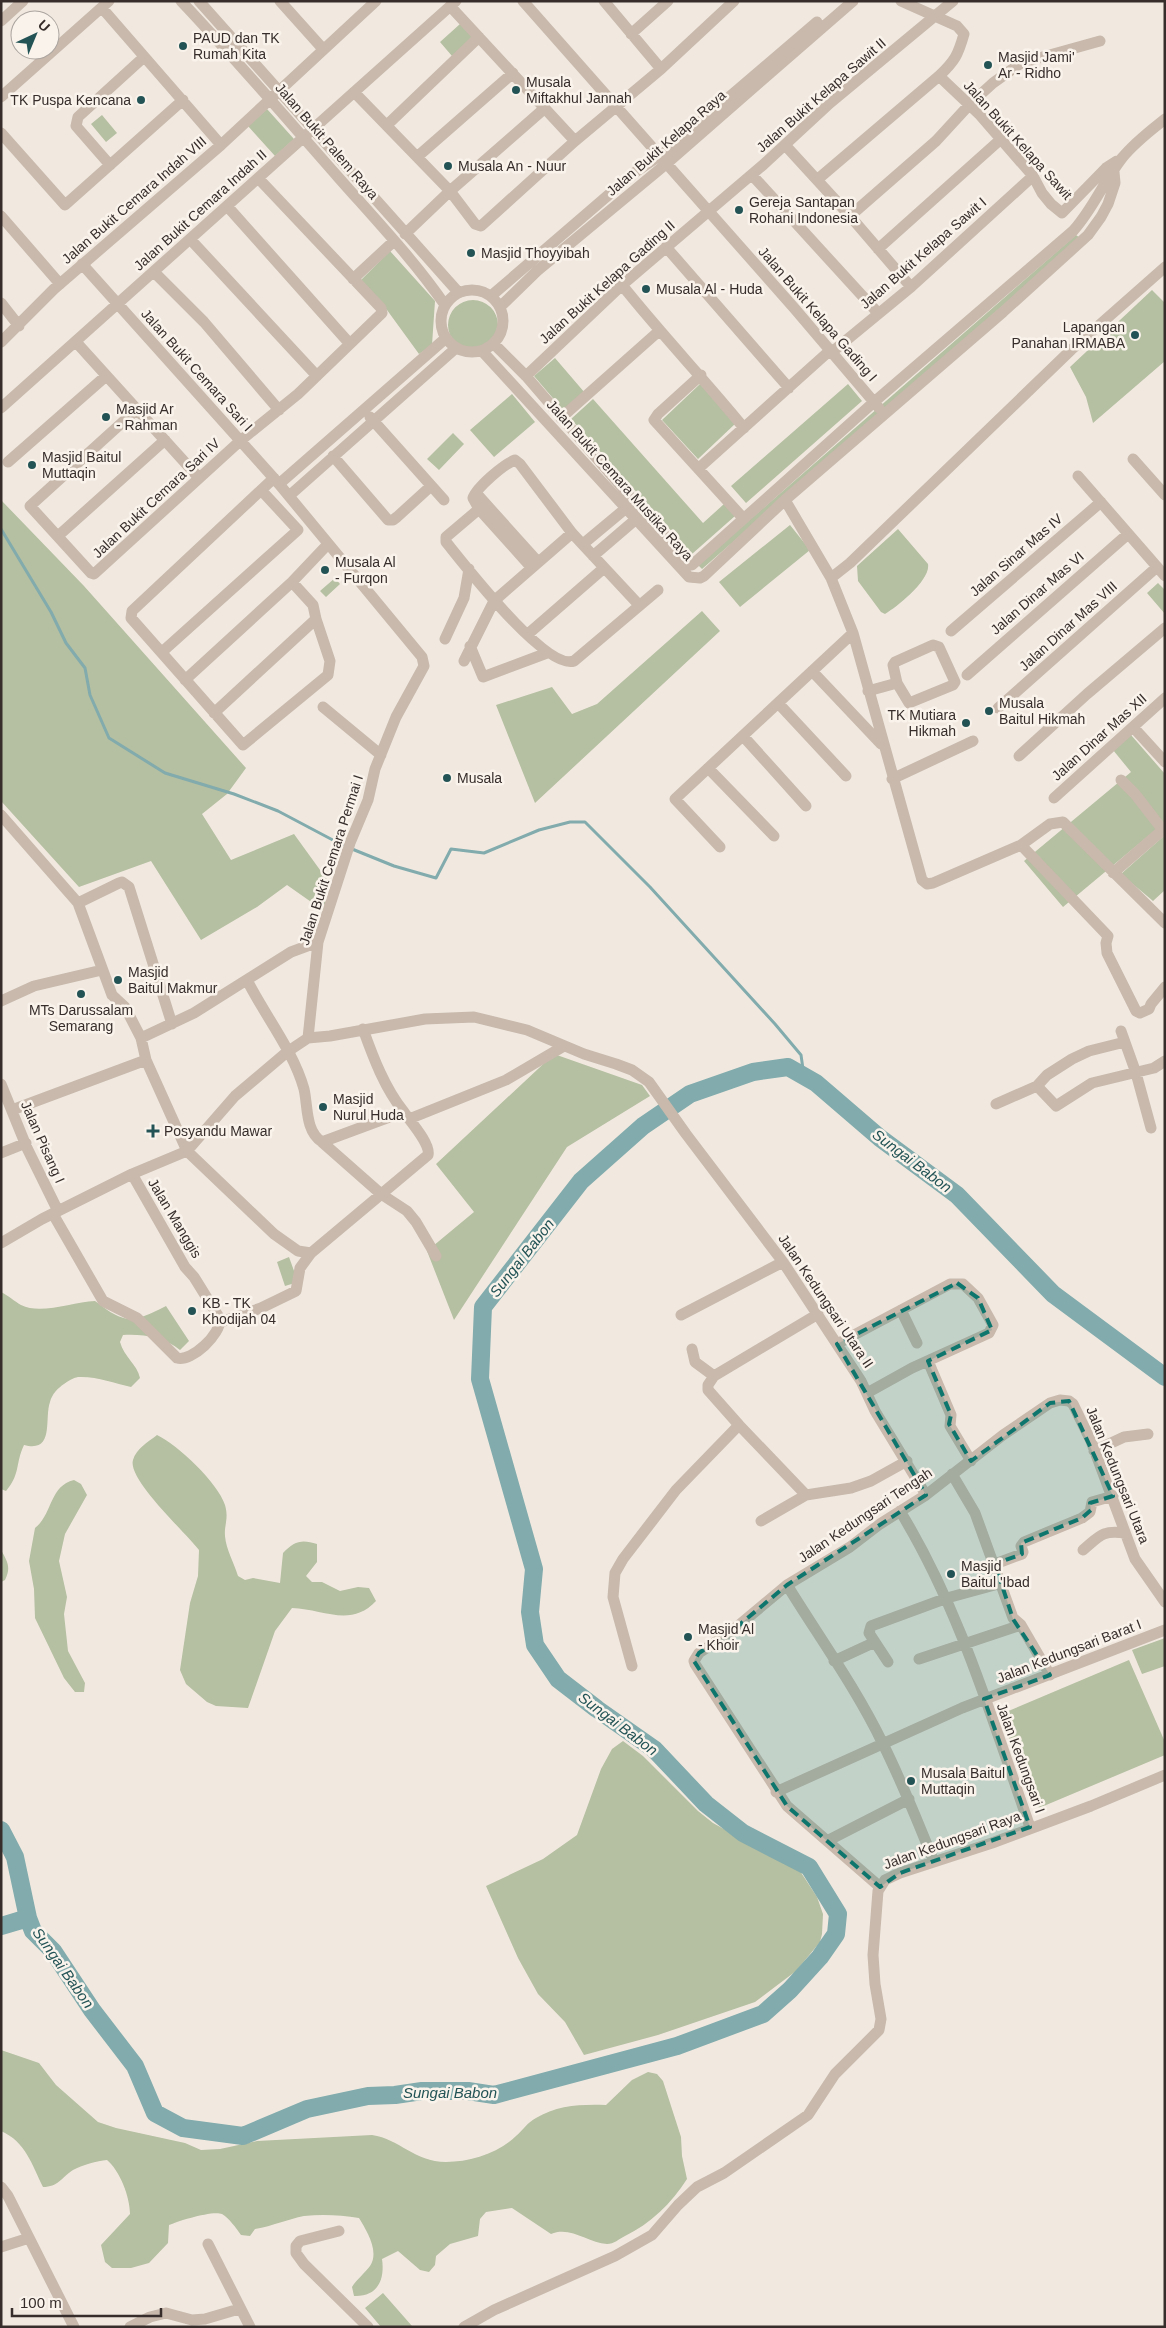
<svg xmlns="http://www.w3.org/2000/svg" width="1166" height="2328" font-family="Helvetica,sans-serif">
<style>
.green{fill:#b5bfa1}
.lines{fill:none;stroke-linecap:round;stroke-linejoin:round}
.stream{stroke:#81abac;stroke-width:3}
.river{stroke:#81abac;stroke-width:18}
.minor{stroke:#c8b9ac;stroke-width:11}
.marked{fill:#0f766e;fill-opacity:0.2;stroke:#0f766e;stroke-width:4;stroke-dasharray:10 6;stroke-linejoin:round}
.poi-dot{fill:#235355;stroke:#f9f3ec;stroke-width:2}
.labels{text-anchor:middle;stroke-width:5;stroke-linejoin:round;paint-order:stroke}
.poi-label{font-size:14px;fill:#372e2b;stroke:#f9f3ec;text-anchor:start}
.street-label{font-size:14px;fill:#372e2b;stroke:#f9f3ec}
.water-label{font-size:15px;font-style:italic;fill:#235355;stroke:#f9f3ec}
</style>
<rect width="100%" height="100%" fill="#f1e9e0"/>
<path class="green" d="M 460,24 L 473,38 L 452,56 L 440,42 Z
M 267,109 L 294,139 L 275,156 L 248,126 Z
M 102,115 L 117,133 L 106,142 L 91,124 Z
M 1076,235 L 1080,238 L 702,569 L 698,565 Z
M 390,251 L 435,301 L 432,345 L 419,354 L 387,310 L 361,280 Z
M 1152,290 L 1165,303 L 1165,361 L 1093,423 L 1086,397 L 1070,367 Z
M448 325a25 25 0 1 1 50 0a25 25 0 1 1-50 0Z
M 555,358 L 585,393 L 563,410 L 534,376 Z
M 700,384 L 736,423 L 698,459 L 662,420 Z
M 848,384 L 862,401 L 746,503 L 731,486 Z
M 512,394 L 535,422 L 494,457 L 470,430 Z
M 593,399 L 703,523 L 724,504 L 735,516 L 692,554 L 571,419 Z
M 453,433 L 464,444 L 439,470 L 427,459 Z
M 1,500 L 84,586 L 246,768 L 227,794 L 202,814 L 231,860 L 294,834 L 328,881 L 324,911 L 287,885 L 257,907 L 201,940 L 151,861 L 79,887 L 1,801 Z
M 790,525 L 810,550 L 740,607 L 719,582 Z
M 898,529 L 928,564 C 931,580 897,607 885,614 L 881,612 L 858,581 L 857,566 Z
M 335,578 L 340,584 L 326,597 L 320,591 Z
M 1158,583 L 1165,590 L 1165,614 L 1147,593 Z
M 702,611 L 720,631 L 535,803 L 496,705 L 552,687 L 572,714 L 597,704 Z
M 1131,735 L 1165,774 L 1165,822 L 1063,907 L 1024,861 L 1131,772 L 1113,750 Z
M 1165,835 L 1165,890 L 1153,901 L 1121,874 Z
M 554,1054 L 642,1085 L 650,1096 L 567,1147 L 454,1320 L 427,1251 L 474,1212 L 436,1164 Z
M 289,1257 L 298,1282 L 285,1286 L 277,1262 Z
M 1,1292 C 9,1296 14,1301 21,1305 C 41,1315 72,1302 95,1301 C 126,1325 132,1323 166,1306 L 189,1341 L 180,1350 C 164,1337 144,1334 123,1335 L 120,1342 C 124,1357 137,1364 140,1378 L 131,1387 C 114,1383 96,1376 78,1377 C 73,1378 68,1381 64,1384 C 58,1388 52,1394 50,1402 C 44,1419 55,1453 24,1445 C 15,1464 21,1473 6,1491 L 1,1489 Z
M 157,1435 C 178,1445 218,1483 225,1505 C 229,1519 224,1525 225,1536 C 226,1549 234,1563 238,1576 L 245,1580 L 253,1578 L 280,1583 L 283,1553 C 294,1541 302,1539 317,1544 L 317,1562 L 306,1576 L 312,1582 L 322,1582 L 340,1591 L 358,1587 L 369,1588 L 376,1601 C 351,1628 323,1609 292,1608 L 275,1631 L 248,1708 L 216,1706 L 207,1702 L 186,1684 L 180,1670 L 190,1603 L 198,1576 L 199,1550 C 186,1533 127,1479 133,1460 C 136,1449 148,1442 157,1435 Z
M 74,1480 L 81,1484 L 87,1495 L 65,1534 L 59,1561 L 67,1597 L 64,1614 L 68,1651 L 85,1683 L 84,1692 L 75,1692 L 64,1678 L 35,1618 L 34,1589 L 29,1561 L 35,1528 C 53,1514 49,1486 74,1480 Z
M 1,1550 C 8,1562 11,1568 5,1580 L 1,1582 Z
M 1165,1638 L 1165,1666 L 1142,1674 L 1132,1650 Z
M 1129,1660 L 1165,1742 L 1165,1755 L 1039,1808 L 999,1715 Z
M 623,1741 L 643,1756 L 698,1811 L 713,1823 L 800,1871 L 817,1897 L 823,1914 L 822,1934 L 820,1942 L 796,1971 L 755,2002 L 658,2035 L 584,2055 L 565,2022 L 538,1994 L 518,1958 L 486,1886 L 543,1859 L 577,1835 L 601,1769 L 612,1749 Z
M 1,2050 L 39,2063 L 56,2085 L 98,2122 L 116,2128 L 185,2143 L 201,2150 L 220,2149 L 257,2141 L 372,2135 C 400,2139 414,2162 446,2162 C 470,2162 499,2153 516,2136 C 523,2130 528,2122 536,2118 C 557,2105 583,2104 606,2105 L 632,2080 L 648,2072 L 657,2074 L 663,2081 L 681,2137 L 682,2156 L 687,2179 C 672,2203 650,2224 625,2236 C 619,2239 614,2244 607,2244 C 588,2243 571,2226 551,2234 L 512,2208 L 486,2212 L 480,2219 L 478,2236 L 450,2244 L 436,2256 L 435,2265 L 429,2272 L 420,2270 L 398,2251 L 382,2259 C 385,2279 378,2297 354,2296 L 352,2287 C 357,2279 365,2273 370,2266 C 380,2251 366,2230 359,2218 C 341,2215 322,2214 304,2216 C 288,2219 273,2226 255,2229 L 250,2236 L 241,2235 C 236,2228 229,2218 222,2214 C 213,2210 178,2221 169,2225 L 168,2243 L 149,2263 L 131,2268 L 112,2268 L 105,2262 L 101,2245 L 130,2214 C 130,2197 120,2171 107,2160 C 97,2161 82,2165 73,2170 C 61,2178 58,2187 43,2187 C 32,2165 26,2142 1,2131 Z
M 383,2293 L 412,2326 L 411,2327 L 381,2327 L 365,2308 Z"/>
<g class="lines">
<path class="stream" d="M 1,529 L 51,612 L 66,643 L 85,668 L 90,695 L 109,738 L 165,773 L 234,794 L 278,811 L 346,847
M 352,849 L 394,866 L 436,878 L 451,849 L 484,853 L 539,830 L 570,822 L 585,822 L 650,887 L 775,1024 L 801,1055 L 804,1076"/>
<path class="river" d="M 1,1830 L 15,1857 L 28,1918 L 33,1931 L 53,1951 L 92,2010 L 135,2066 L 155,2113 L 183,2128 L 243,2136 L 307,2109 L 368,2096 L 395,2095 L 422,2091 L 468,2091 L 494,2095 L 677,2046 L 763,2014 L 790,1990 L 820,1957 L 836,1934 L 838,1914 L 809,1867 L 743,1833 L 706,1804 L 654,1749 L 597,1709 L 558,1679 L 535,1645 L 530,1612 L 534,1569 L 480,1379 L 483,1307 L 581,1181 L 643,1126 L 690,1094 L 753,1072 L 788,1067 L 816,1083 L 880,1138 L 957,1195 L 1053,1294 L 1165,1377
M 1,1926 L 28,1918"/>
<path class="minor" d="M 181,1 C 235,58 286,118 338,177 C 375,219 414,260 445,305
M 199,1 L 459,293
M 280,1 L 323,49
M 523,1 L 795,309 L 879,408
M 604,1 L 661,69
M 901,1 L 957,26 L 964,34 C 958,55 955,61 939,76 L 979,114 L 1033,176 L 1042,193 L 1051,204 L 1062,213 L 1106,168 L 1117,161
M 450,6 L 575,141
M 102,8 L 221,145
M 1,21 L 23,1
M 631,34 L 668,1
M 354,92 L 450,191 L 475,224 L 481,226 L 575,141 L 661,69 L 734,1
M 1,97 L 109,1
M 387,125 L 479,37
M 1,133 L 65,205 L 183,100
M 785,145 L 850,216 L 911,287
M 417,157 L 513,73
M 110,165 L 76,126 L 78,117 L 144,57
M 752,175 L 878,313
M 818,179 L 939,76
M 227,206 L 350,344
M 1,216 L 60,284
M 850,216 L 936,141 L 970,104 L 993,83 L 1021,63 L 1100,41
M 405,234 L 450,191 L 545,108
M 190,239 L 317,376
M 666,247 L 789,388
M 878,249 L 1001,139
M 154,272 L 204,322 L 279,410
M 353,279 L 394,241
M 622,285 C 661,334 704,379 744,428
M441 321a31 31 0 1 1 62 0a31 31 0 1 1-62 0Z
M 491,296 L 634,173 L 665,152 L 817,22
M 1,303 L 19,326
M 500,307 L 537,271 L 666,164 L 853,1
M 1,342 L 54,289 L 221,145 L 376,1
M 76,342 L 199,478
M 494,344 L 526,376 L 644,513 L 692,565
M 482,351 L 689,577
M 701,375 L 658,414 L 654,420 L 743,518
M 526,376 L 622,285 L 763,165 L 830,103 L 953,1
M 1,408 L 456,1
M 136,410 L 30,506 L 91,573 L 94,574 L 240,441 L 298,394 L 382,313 L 381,308 L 258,178
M 370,417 L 444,500
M 561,418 L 659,331
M 333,456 L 388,520 L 393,520 L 397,517 L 431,486
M 1133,459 L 1165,495
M 8,462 L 106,376
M 699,468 L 826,354 L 832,352 L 911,287 L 1033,176
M 1078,476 L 1165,576
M 274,478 L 132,611 L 131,618 L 243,745 L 328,675 L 330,661 L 316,619
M 279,484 L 446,338
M 476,493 L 538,562
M 289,496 L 456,348
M 785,500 L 831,578 L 853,633 L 922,880 L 927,884 L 933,883 L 1021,845 L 1050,824 L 1063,822 L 1165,923
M 479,509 L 446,537 L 446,542 C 464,564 546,671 574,661 L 658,590
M 58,536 L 165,440
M 583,544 L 625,509
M 593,556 L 635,520
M 692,565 L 874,402 L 1073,231 C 1093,209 1104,181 1122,158 C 1135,142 1150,131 1165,119
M 531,567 L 479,509 L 473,498 C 477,487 504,464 515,460 L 520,464 L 572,533 L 639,605
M 689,577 L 700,578 L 704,576 L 785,500 L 1003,312 L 1088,235 L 1101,217 L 1108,204 L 1115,183 L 1114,172
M 831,578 L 850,563 L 1071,350 L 1165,267
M 951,631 L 1101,502
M 528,634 L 604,568
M 445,639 L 464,598 L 469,569
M 470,646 L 483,677 L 547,653
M 162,652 L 298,530 L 261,490
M 464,661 L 494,601 L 572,533
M 812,671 L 881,744
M 967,675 L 1128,534
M 185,680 L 292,582 L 328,544
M 868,691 L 897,683 L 909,703 L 953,685 L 955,682 L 939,647 L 933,645 L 895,662 L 893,665 L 897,683
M 778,703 L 846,776
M 323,707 L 381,755
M 998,708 L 1157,567
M 214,713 L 316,619 L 313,605 L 292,582
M 1133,727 L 1165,762
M 743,736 L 806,806
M 1019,756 L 1087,694 L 1165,628
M 708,768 L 774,836
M 892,779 L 973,741
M 1121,780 L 1135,794 L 1163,830
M 1054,798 L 1165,698
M 1,815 L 78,903 L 112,995 L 125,1007 L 141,1038 L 146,1060 L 187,1151 L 274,1234 L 298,1251 L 311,1253
M 1021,845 L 1108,936 L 1106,943 L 1107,953 L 1136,1011 L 1140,1013 L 1149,1009 L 1151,1004 L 1165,987
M 720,847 L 675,799 L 853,633
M 1113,873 L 1165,828
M 78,903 L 119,883 L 122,882 L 129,887 L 172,1024
M 247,980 C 265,1016 293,1050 304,1089 C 308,1106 305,1131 322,1142 L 403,1112
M 1,1001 L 34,986 L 102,970
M 1121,1031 L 1136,1073 L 1151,1128
M 141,1038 L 194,1013 L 291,952 L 318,942
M 308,1038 L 330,1036 L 425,1019 L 474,1017 L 527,1030 L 584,1054 L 616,1064 L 632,1070 L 649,1082 L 686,1134 L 783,1262 L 861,1381 L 875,1411 L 926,1495
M 1,1084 L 27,1148 L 58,1211
M 1037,1086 L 1056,1106 L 1092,1083 L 1154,1068 L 1165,1061
M 996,1104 L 1037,1086 L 1047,1075 L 1072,1059 L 1089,1051 L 1125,1042
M 12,1110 L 146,1060
M 409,1119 L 506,1080 L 564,1046
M 322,1142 L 381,1194 L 407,1211 L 416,1222 L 436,1256
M 1,1153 L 26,1143
M 53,1214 L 103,1301 L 137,1318 L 177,1358 C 192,1362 221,1334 220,1319 L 194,1277 L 185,1267 L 132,1174
M 1,1243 L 42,1219 L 132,1174 L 187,1151 L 235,1096 L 287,1052 L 308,1038 L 318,942 L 350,843 L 368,800 L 375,769 L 396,717 L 424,666 L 422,657 L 279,484 L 82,264
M 901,1310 L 917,1343
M 681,1315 L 783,1262
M 221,1322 L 261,1308 L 296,1291 L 300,1268 L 311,1253 L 428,1155 C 431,1144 410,1121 404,1112 C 385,1089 373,1057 363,1029
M 837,1344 L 950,1284 L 963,1284 L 978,1298 L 993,1325 L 989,1333 L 912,1368 L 867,1393
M 692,1349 L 695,1362 L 714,1376
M 928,1361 L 951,1415 L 950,1426 L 971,1461
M 739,1425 L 708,1390 L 708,1385 L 714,1376 L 818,1314
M 1094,1451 L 1124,1437 L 1148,1434
M 952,1474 L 975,1513 L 1013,1618 L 1021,1625 L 1050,1675
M 900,1511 C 960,1609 992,1720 1030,1827
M 761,1521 L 806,1495 L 851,1488 L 871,1481 L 907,1461
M 1083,1550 C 1100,1536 1101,1530 1125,1533
M 995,1564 L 1022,1554 L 1023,1552 L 1021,1546 L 1024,1542 L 1082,1518 L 1090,1512 L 1092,1502 L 1113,1496
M 787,1585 C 819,1637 856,1688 883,1744 C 902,1782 918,1822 934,1862
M 919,1659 L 1021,1625
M 834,1661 L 875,1642
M 888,1662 L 869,1633 L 871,1626 L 947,1598 L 1002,1583
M 632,1666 L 613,1597 L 615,1573 L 623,1559 L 676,1490 L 739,1425 L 806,1495
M 776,1792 L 962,1708 L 1165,1630
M 827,1841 L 909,1799
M 880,1887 L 787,1806 L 695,1664 L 694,1661 L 699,1653 L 732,1631 L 787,1585 L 850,1547 L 880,1524 L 926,1495 L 1003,1435 L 1050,1403 L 1060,1400 L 1069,1401 L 1073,1404 L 1091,1441 L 1135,1559 L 1165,1602
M 1,2187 L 8,2196 L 74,2327
M 339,2231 L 300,2241 L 296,2246 L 296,2253 L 304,2264 L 368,2327
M 208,2244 L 250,2327
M 1,2247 L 29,2238
M 130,2327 L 150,2317 L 166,2313 L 192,2320 L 205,2319 L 239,2309
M 464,2327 L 494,2310 L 615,2256 L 652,2235 L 678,2205 L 697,2187 L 724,2173 L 808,2115 L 835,2074 L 879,2030 L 881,2019 L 875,1984 L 873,1955 L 878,1891 L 885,1880 L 900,1873 L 992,1843 L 1091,1806 L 1165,1775"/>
</g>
<path class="marked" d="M 957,1283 L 978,1298 L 992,1330 L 928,1361 L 951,1415 L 949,1424 L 971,1461 L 1050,1403 L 1069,1401 L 1113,1496 L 1090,1503 L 1091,1510 L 1082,1518 L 1021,1543 L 1022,1554 L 995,1564 L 1013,1619 L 1050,1675 L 984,1699 L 1030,1827 L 900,1873 L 880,1887 L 787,1806 L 694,1661 L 699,1653 L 732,1631 L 787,1585 L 926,1495 L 837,1344 Z"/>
<g class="poi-dot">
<circle cx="183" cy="46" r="5"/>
<circle cx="988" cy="65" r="5"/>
<circle cx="516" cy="90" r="5"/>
<circle cx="141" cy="100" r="5"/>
<circle cx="448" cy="166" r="5"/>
<circle cx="739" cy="210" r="5"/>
<circle cx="471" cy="253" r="5"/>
<circle cx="646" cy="289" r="5"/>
<circle cx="1135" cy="335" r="5"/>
<circle cx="106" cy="417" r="5"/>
<circle cx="32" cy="465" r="5"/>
<circle cx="325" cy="570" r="5"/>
<circle cx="989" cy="711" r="5"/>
<circle cx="966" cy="723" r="5"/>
<circle cx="447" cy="778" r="5"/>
<circle cx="118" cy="980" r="5"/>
<circle cx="81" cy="994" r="5"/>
<circle cx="323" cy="1107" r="5"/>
<path d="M150.5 1123.5h5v5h5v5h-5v5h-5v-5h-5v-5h5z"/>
<circle cx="192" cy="1311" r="5"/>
<circle cx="951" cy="1574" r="5"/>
<circle cx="688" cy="1637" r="5"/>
<circle cx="911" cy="1781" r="5"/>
</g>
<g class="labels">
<g class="poi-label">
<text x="193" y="43">PAUD dan TK<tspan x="193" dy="16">Rumah Kita</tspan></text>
<text x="998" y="62">Masjid Jami'<tspan x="998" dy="16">Ar - Ridho</tspan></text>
<text x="526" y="87">Musala<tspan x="526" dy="16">Miftakhul Jannah</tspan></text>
<text x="131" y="105" text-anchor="end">TK Puspa Kencana</text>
<text x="458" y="171">Musala An - Nuur</text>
<text x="749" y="207">Gereja Santapan<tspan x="749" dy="16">Rohani Indonesia</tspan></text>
<text x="481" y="258">Masjid Thoyyibah</text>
<text x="656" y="294">Musala Al - Huda</text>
<text x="1125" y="332" text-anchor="end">Lapangan<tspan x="1125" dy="16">Panahan IRMABA</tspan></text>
<text x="116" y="414">Masjid Ar<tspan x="116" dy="16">- Rahman</tspan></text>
<text x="42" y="462">Masjid Baitul<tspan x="42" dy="16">Muttaqin</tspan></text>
<text x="335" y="567">Musala Al<tspan x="335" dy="16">- Furqon</tspan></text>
<text x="999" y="708">Musala<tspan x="999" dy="16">Baitul Hikmah</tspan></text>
<text x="956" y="720" text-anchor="end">TK Mutiara<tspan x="956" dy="16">Hikmah</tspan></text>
<text x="457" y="783">Musala</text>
<text x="128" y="977">Masjid<tspan x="128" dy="16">Baitul Makmur</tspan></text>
<text x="81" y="1015" text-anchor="middle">MTs Darussalam<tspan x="81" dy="16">Semarang</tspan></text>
<text x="333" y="1104">Masjid<tspan x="333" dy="16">Nurul Huda</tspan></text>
<text x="164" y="1136">Posyandu Mawar</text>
<text x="202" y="1308">KB - TK<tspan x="202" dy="16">Khodijah 04</tspan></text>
<text x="961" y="1571">Masjid<tspan x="961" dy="16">Baitul 'Ibad</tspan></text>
<text x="698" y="1634">Masjid Al<tspan x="698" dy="16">- Khoir</tspan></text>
<text x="921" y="1778">Musala Baitul<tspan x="921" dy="16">Muttaqin</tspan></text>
</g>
<g class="street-label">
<text transform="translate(821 95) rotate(-41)" y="5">Jalan Bukit Kelapa Sawit II</text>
<text transform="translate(1018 140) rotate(48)" y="5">Jalan Bukit Kelapa Sawit</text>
<text transform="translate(327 141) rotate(49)" y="5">Jalan Bukit Palem Raya</text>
<text transform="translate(666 143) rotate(-41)" y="5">Jalan Bukit Kelapa Raya</text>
<text transform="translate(134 200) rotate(-41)" y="5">Jalan Bukit Cemara Indah VIII</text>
<text transform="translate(200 210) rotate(-42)" y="5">Jalan Bukit Cemara Indah II</text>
<text transform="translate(923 253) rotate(-41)" y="5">Jalan Bukit Kelapa Sawit I</text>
<text transform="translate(607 282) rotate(-42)" y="5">Jalan Bukit Kelapa Gading II</text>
<text transform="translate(818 314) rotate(49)" y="5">Jalan Bukit Kelapa Gading I</text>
<text transform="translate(197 370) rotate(48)" y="5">Jalan Bukit Cemara Sari I</text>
<text transform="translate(620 480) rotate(48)" y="5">Jalan Bukit Cemara Mustika Raya</text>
<text transform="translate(156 498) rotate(-43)" y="5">Jalan Bukit Cemara Sari IV</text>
<text transform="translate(1016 555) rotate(-41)" y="5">Jalan Sinar Mas IV</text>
<text transform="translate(1037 593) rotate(-41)" y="5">Jalan Dinar Mas VI</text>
<text transform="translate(1068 626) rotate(-42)" y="5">Jalan Dinar Mas VIII</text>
<text transform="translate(1099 737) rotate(-42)" y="5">Jalan Dinar Mas XII</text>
<text transform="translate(331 860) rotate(-72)" y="5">Jalan Bukit Cemara Permai I</text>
<text transform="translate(43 1142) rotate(66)" y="5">Jalan Pisang I</text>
<text transform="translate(175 1218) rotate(59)" y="5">Jalan Manggis</text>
<text transform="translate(826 1301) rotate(56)" y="5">Jalan Kedungsari Utara II</text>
<text transform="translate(1118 1475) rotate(68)" y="5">Jalan Kedungsari Utara</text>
<text transform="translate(865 1515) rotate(-34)" y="5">Jalan Kedungsari Tengah</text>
<text transform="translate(1069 1651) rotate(-21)" y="5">Jalan Kedungsari Barat I</text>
<text transform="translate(1021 1758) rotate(70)" y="5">Jalan Kedungsari I</text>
<text transform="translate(952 1840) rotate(-20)" y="5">Jalan Kedungsari Raya</text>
</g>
<g class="water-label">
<text transform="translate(912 1161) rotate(37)" y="5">Sungai Babon</text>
<text transform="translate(522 1258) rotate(-52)" y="5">Sungai Babon</text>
<text transform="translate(618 1724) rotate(37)" y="5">Sungai Babon</text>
<text transform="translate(63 1968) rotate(55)" y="5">Sungai Babon</text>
<text x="450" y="2098">Sungai Babon</text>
</g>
</g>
<rect width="1166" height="2328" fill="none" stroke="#372e2b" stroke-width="5"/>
<g transform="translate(35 35) rotate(44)"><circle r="24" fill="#f9f3ec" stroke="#aba49f"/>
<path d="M0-4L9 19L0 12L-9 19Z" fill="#235355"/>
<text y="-8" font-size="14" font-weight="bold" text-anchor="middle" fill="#372e2b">U</text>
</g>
<path d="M12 2308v8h149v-8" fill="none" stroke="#372e2b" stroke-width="2.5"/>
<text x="20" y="2308" font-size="15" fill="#372e2b" stroke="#f9f3ec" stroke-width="4" paint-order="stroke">100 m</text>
</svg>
